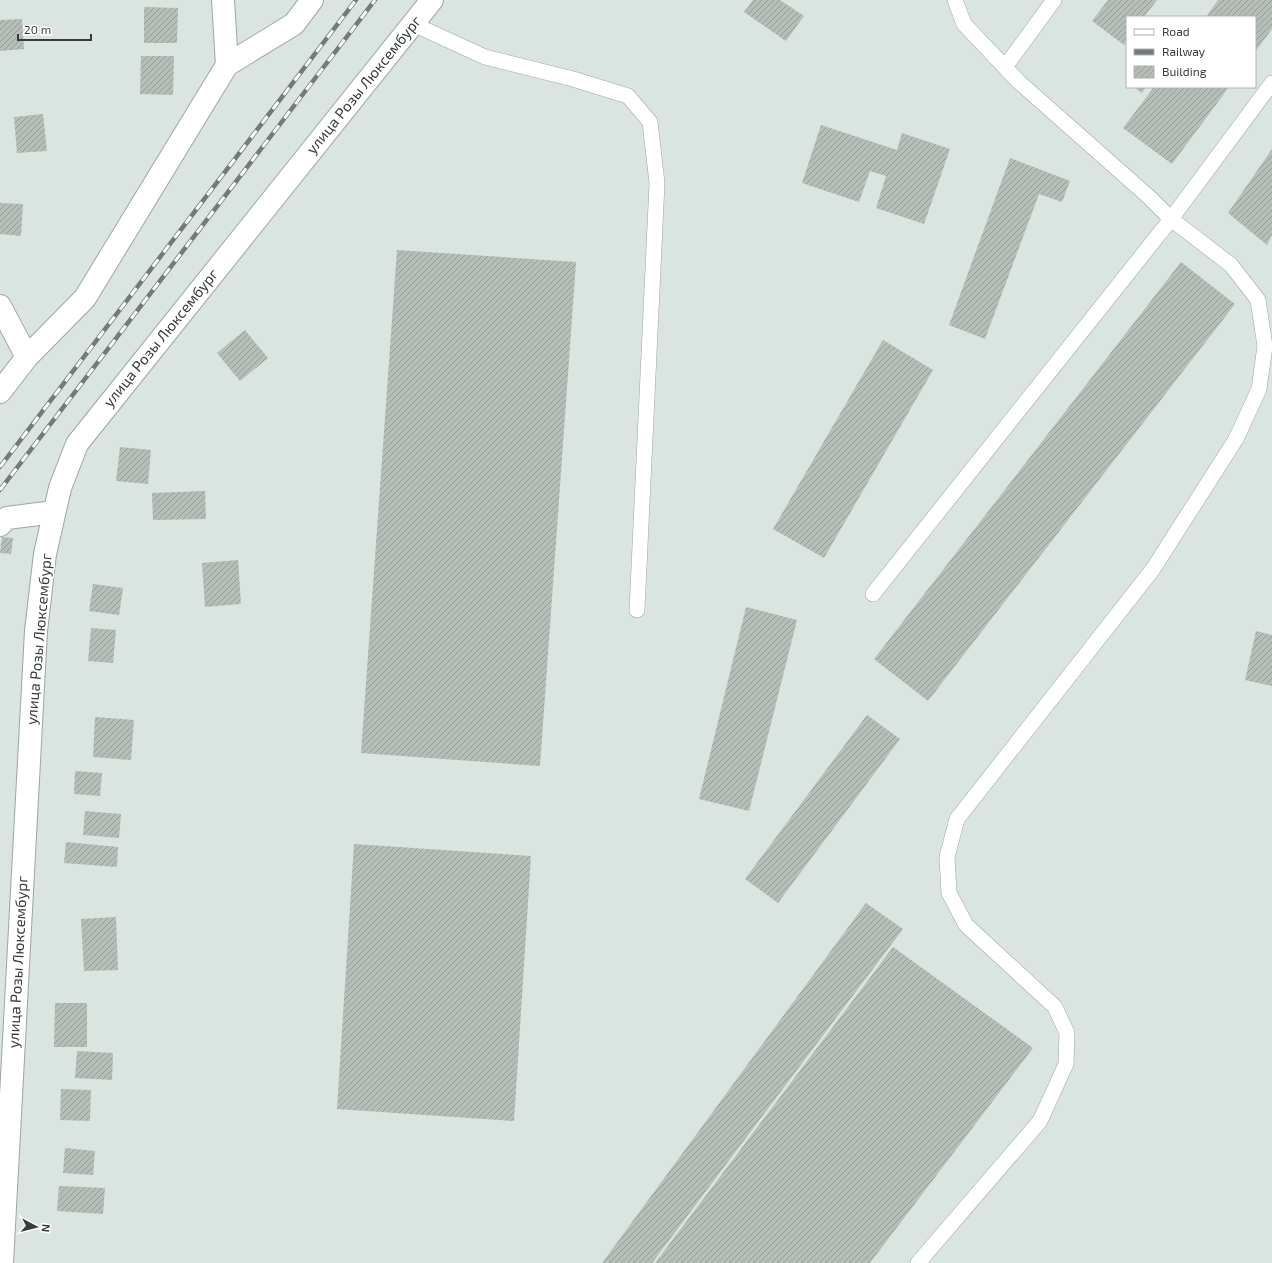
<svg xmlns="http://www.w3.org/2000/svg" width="1272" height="1263" font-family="'Exo 2',sans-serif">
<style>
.building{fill:url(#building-hatch)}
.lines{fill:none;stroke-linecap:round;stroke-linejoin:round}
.lane-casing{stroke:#9da6a3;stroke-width:16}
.street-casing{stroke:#9da6a3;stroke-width:24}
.secondary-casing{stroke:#9da6a3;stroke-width:24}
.lane{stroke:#fff;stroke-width:15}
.street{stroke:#fff;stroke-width:22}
.secondary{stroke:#fff;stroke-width:22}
.rail-casing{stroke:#747a79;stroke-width:4.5}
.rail{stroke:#fff;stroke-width:3;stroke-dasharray:9;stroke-linecap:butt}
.labels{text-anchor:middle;stroke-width:3.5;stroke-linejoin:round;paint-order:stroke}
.street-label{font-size:15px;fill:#373b3a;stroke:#fff}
</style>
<defs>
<pattern id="building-hatch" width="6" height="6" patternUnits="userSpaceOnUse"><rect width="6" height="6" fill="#b7bdb7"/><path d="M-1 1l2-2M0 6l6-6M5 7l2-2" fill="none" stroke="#969b96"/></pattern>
</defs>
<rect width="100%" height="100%" fill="#dae4e1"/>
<path class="building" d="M 753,0 L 780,0 L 804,16 L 786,41 L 744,12 Z
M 1108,0 L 1157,0 L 1144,17 L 1127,17 L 1127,40 L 1124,45 L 1092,21 Z
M 1218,0 L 1272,0 L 1272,29 L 1255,52 L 1255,17 L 1206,17 Z
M 144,7 L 178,8 L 177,43 L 144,43 Z
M 22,19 L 24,49 L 0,51 L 0,20 Z
M 141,56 L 174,56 L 173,95 L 140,94 Z
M 1134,87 L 1146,87 L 1142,93 Z
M 1154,87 L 1229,87 L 1172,164 L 1123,128 Z
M 43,114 L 47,151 L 17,153 L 14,117 Z
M 821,125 L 897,150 L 902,133 L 950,149 L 924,224 L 876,208 L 886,176 L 870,171 L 859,202 L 802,183 Z
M 1272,149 L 1272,235 L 1267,245 L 1228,213 Z
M 1010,158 L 1070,181 L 1062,202 L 1039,194 L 985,339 L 949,325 Z
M 0,203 L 23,204 L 21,236 L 0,234 Z
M 397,250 L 576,262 L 540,766 L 361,753 Z
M 1181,262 L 1235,304 L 928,701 L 874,659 Z
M 245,330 L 268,358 L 240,381 L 217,353 Z
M 883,340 L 933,370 L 824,558 L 773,529 Z
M 120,447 L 151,450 L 148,484 L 116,481 Z
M 205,491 L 206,519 L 153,520 L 152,493 Z
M 2,537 L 13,538 L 11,554 L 0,553 Z
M 238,560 L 241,604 L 205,607 L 202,563 Z
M 93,584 L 123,588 L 119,615 L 89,611 Z
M 746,607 L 797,620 L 749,811 L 699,799 Z
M 91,628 L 116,630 L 113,663 L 88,661 Z
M 1256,631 L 1272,635 L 1272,686 L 1245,680 Z
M 867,715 L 900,739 L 778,903 L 745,879 Z
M 95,717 L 134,720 L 131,760 L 93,757 Z
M 75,771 L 102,773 L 100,796 L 74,794 Z
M 85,811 L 121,814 L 119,838 L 83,835 Z
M 66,842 L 118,847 L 117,867 L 64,863 Z
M 354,844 L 531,856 L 514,1121 L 337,1109 Z
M 866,903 L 903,929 L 652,1263 L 602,1263 Z
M 116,917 L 118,970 L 84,971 L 81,919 Z
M 893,947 L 1033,1048 L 870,1263 L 655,1263 Z
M 55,1003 L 87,1003 L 87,1047 L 54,1047 Z
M 77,1051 L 113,1053 L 112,1080 L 75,1078 Z
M 61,1089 L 91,1090 L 90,1121 L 60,1120 Z
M 65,1148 L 95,1151 L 93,1175 L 63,1173 Z
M 59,1186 L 105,1188 L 103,1214 L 57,1211 Z"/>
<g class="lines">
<defs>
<path id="lane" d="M 413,24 L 485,57 L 573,79 L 628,96 L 650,122 L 657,183 L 637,610
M 1005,67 L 1054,0
M 873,594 L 1171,219 L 1272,83
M 918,1263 L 1040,1121 L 1066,1064 L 1067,1033 L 1055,1007 L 966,925 L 949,893 L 947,857 L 957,819 L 1153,569 L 1236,439 L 1259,389 L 1265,346 L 1258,300 L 1231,265 L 1171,219 L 1149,197 L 1019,82 L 964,24 L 955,0"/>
<path id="street" d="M 223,0 L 227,65
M 0,306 L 27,357 L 0,392
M 27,357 L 85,298 L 227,65 L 294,24 L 312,0
M 0,525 L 7,518 L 54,512"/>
<path id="secondary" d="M 2,1263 L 36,631 L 45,554 L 60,488 L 77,444 L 432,0"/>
</defs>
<use href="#lane" class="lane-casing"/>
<use href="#street" class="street-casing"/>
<use href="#secondary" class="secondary-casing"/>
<use href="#lane" class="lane"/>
<use href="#street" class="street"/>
<use href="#secondary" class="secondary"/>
<defs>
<path id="rail" d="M 0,467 L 356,0
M 0,490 L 375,0"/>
</defs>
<use href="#rail" class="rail-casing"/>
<use href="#rail" class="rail"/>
</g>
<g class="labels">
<g class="street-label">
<text transform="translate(364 85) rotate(-51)" y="5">улица Розы Люксембург</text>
<text transform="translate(161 338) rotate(-51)" y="5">улица Розы Люксембург</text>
<text transform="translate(39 639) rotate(-85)" y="5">улица Розы Люксембург</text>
<text transform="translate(18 962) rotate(-87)" y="5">улица Розы Люксембург</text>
</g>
</g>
<rect x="1126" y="16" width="130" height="72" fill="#ffffff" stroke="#afb1b0"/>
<rect x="1134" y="29" width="20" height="6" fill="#ffffff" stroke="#afb1b0"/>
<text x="1162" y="36" font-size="12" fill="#373b3a">Road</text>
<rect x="1134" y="49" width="20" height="6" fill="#747a79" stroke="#afb1b0"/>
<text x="1162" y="56" font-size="12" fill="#373b3a">Railway</text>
<rect x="1134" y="66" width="20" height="12" fill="url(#building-hatch)" stroke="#afb1b0"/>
<text x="1162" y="76" font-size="12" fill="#373b3a">Building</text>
<g transform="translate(36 1227) rotate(97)" stroke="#ffffff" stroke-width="3" paint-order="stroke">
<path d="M0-3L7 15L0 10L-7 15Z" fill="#373b3a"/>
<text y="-6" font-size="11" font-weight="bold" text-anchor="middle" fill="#373b3a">N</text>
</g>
<path d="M18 34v6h73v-6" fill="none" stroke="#373b3a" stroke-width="2"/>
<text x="24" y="34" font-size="12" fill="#373b3a" stroke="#ffffff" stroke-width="3" paint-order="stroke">20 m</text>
</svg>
